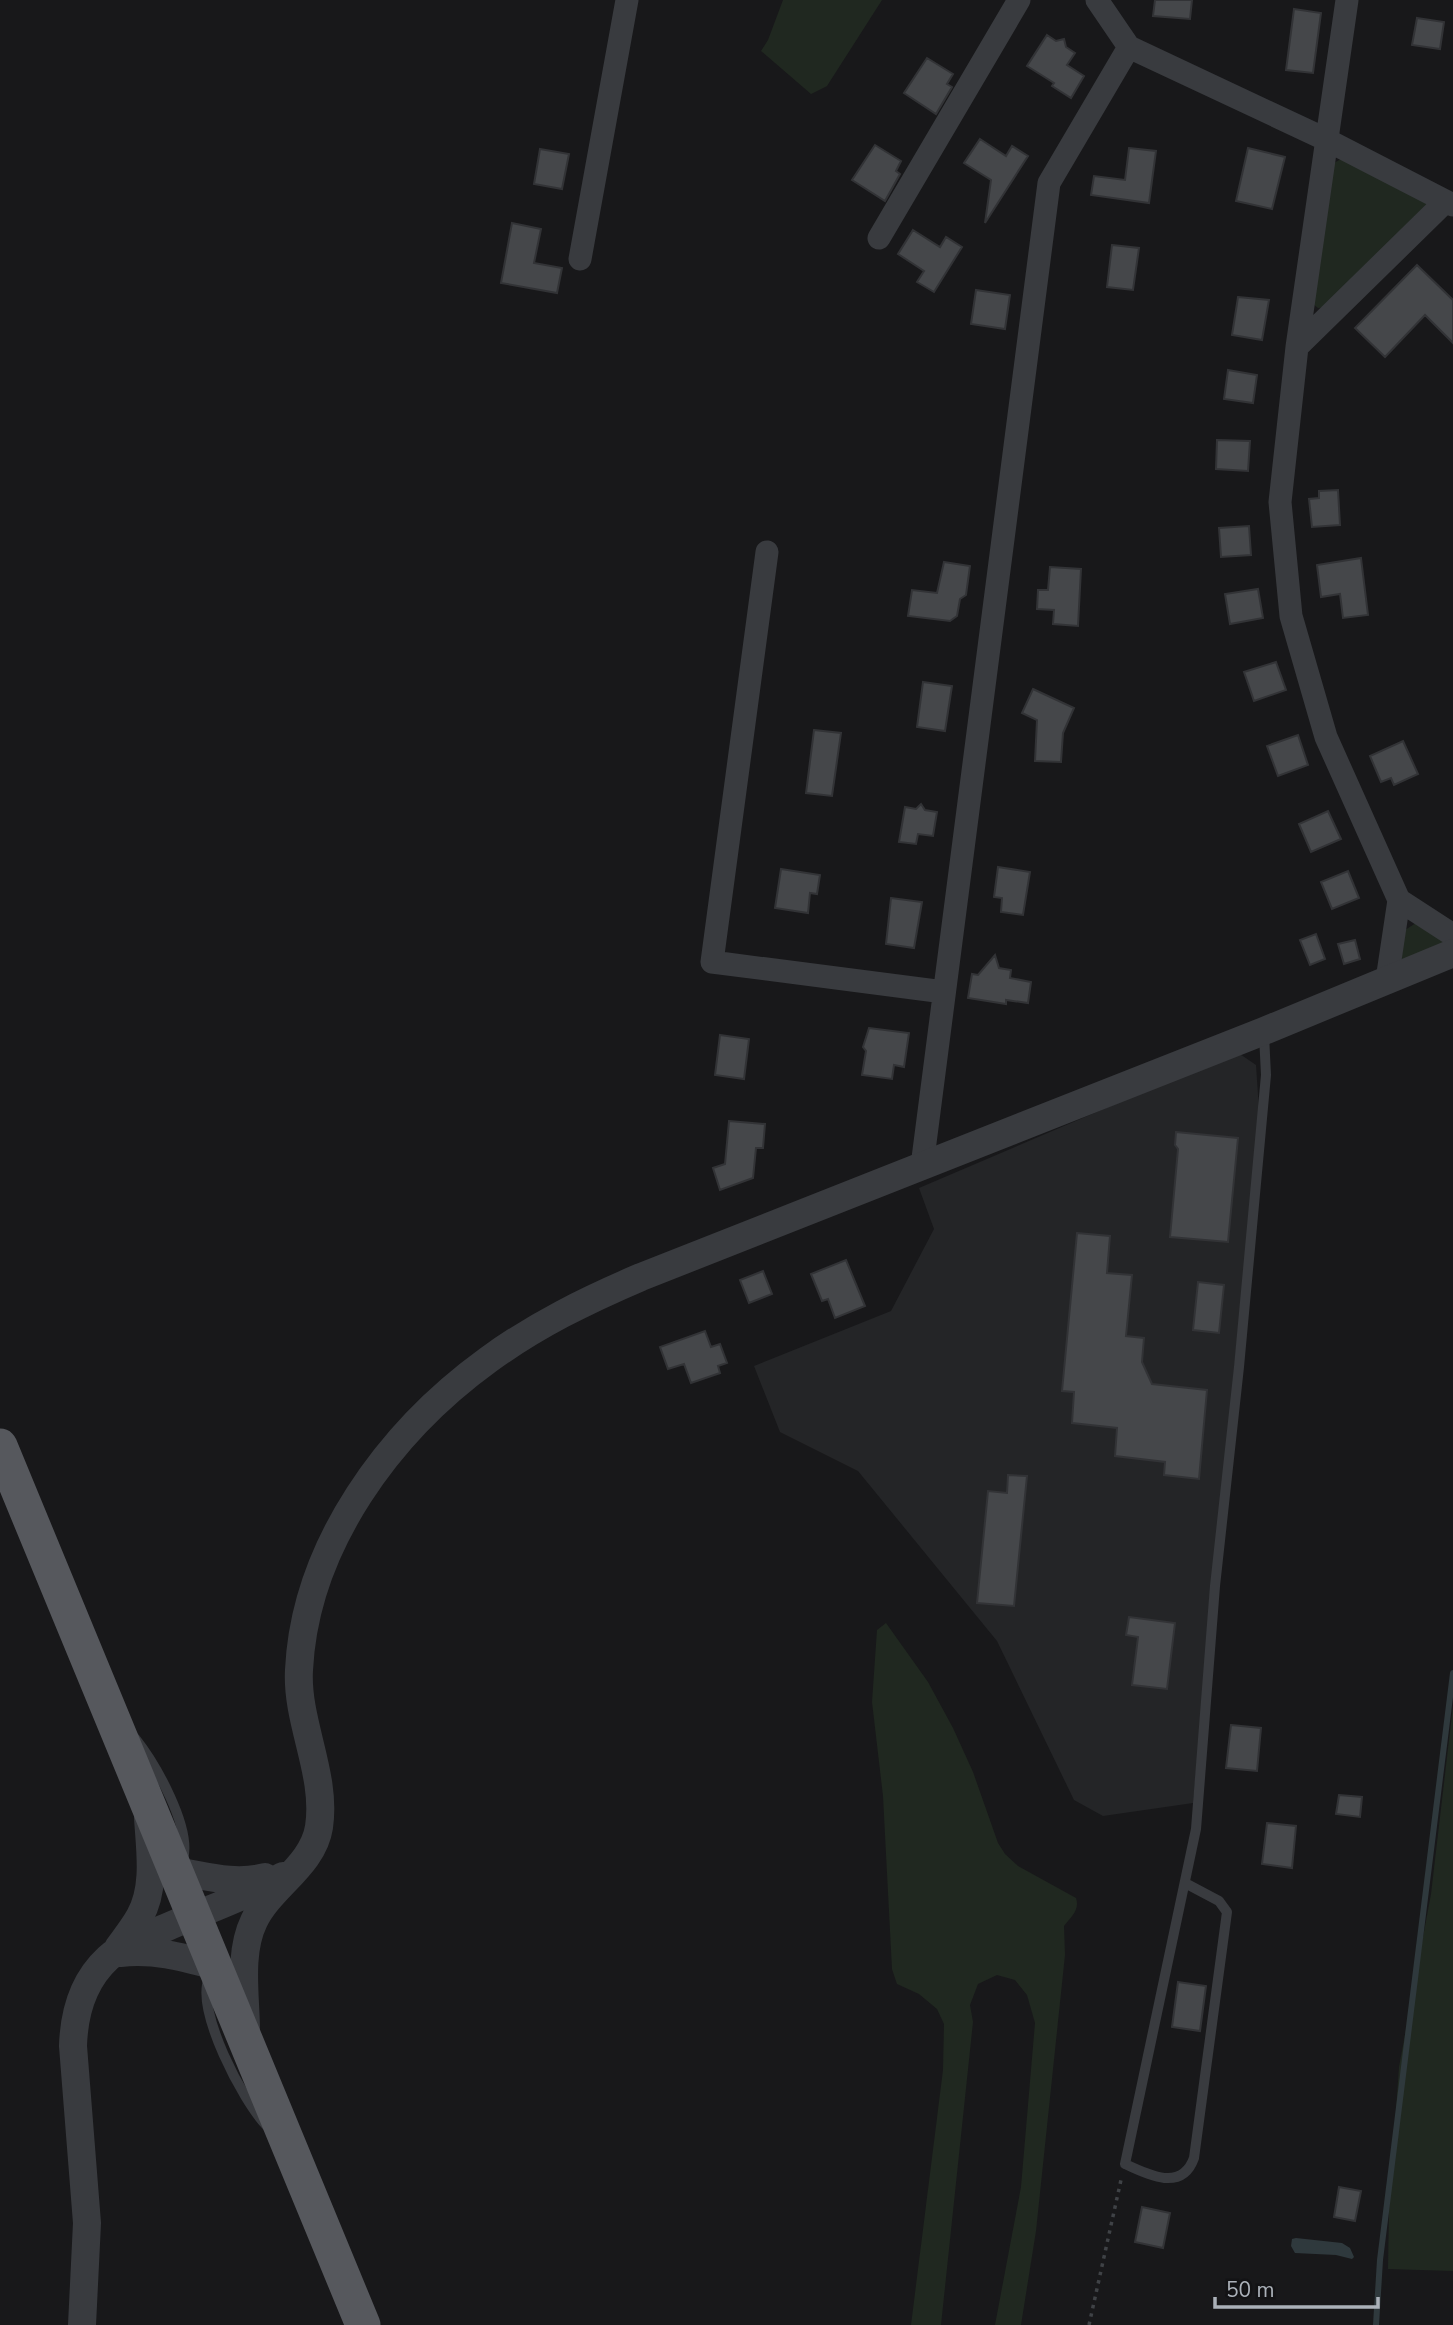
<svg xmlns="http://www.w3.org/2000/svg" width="1453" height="2325" font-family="'Nunito Sans',sans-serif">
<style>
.built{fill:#242527}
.green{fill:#202820}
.water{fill:#2f393d}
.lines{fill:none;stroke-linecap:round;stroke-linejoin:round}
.stream{stroke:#2f393d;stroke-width:6}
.building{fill:#45474a;stroke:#323336;stroke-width:2}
.path{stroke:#3f4246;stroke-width:3.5;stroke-dasharray:3.5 5;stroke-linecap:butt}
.service{stroke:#393b3f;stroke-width:10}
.minor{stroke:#393b3f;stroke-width:23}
.tertiary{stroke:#393b3f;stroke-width:28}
.primary{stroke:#56585d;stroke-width:35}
</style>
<rect width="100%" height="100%" fill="#18181a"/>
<path class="built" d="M 1237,1052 L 1256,1065 L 1259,1110 L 1193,1803 L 1103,1816 L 1074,1800 L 997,1641 L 858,1471 L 780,1432 L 754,1366 L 891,1311 L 934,1229 L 919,1188 Z"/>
<path class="green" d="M 783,0 L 882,0 L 827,86 L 811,94 L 761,51 L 768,40 Z
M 1341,159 L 1428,203 L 1328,307 L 1318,308 L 1313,304 L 1329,166 Z
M 1416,923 L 1442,935 L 1444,944 L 1404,963 L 1398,957 L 1405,930 Z
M 886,1623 L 928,1682 L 953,1728 L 973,1772 L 998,1843 L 1005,1854 L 1018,1866 L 1076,1898 C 1080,1910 1071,1917 1064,1926 L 1065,1955 L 1036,2231 L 1021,2325 L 995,2325 L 1021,2187 L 1035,2023 L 1027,1995 L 1015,1980 L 997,1975 L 978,1984 L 970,2005 L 973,2022 L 941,2325 L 911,2325 L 943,2070 L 944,2024 L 937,2009 L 919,1994 L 897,1984 L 892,1969 L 883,1796 L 872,1702 L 877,1630 Z
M 1453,1706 L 1453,2271 L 1388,2269 L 1389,2210 L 1399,2067 L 1431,1894 Z"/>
<path class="water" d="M 1296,2238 L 1342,2243 L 1350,2248 L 1354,2257 L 1352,2259 L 1336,2255 L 1295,2253 L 1291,2246 L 1292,2239 Z"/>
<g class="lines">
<path class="stream" d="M 1376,2325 L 1380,2260 L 1453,1673"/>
</g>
<path class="building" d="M 1155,0 L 1192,0 L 1190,19 L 1153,16 Z
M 1294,9 L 1321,13 L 1313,73 L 1286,70 Z
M 1417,18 L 1444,22 L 1440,49 L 1412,45 Z
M 1047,35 L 1056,41 L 1064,39 L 1066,47 L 1075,53 L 1067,65 L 1084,76 L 1071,98 L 1052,86 L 1054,83 L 1027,66 Z
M 927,58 L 953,74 L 947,84 L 952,87 L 936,114 L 904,93 Z
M 980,139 L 1006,156 L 1012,146 L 1028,156 L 985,223 L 991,180 L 964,163 Z
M 875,145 L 901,161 L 896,171 L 900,174 L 885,201 L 852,180 Z
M 1129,148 L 1156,151 L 1149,203 L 1091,195 L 1094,176 L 1125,180 Z
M 1248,148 L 1285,157 L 1272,209 L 1236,201 Z
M 540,149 L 569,154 L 562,189 L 534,184 Z
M 512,223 L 541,229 L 534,263 L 562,268 L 557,293 L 501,283 Z
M 913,230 L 940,247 L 946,237 L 962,247 L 934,292 L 917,282 L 924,271 L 898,254 Z
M 1112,245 L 1139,248 L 1133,290 L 1107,287 Z
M 1417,265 L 1453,300 L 1453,343 L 1425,315 L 1385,357 L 1355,328 Z
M 976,290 L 1010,295 L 1005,329 L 971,324 Z
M 1238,297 L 1269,300 L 1262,340 L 1232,335 Z
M 1228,370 L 1257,375 L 1253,403 L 1224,399 Z
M 1217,440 L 1250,441 L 1248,471 L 1216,469 Z
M 1338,490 L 1340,525 L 1312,527 L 1309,499 L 1319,498 L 1319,491 Z
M 1249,526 L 1251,555 L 1221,557 L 1219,528 Z
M 1361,558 L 1368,615 L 1343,618 L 1340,594 L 1321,597 L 1317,565 Z
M 944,562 L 970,566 L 966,595 L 960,599 L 957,616 L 950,621 L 908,616 L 912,590 L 937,593 Z
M 1050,567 L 1081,569 L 1078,626 L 1053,624 L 1054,610 L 1037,609 L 1038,590 L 1048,590 Z
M 1258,589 L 1263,618 L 1230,624 L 1225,594 Z
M 1276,662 L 1286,690 L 1254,701 L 1244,672 Z
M 923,682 L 952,686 L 945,731 L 917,727 Z
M 1033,689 L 1074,708 L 1063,733 L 1061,762 L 1035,761 L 1037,720 L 1022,713 Z
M 814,730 L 841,733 L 832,796 L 806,793 Z
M 1298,735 L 1308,765 L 1278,776 L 1267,746 Z
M 1403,741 L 1418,774 L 1394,785 L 1391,778 L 1381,782 L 1370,756 Z
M 921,804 L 925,810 L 937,812 L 933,836 L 918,834 L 916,844 L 899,842 L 905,807 L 916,809 Z
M 1328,811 L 1341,839 L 1311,852 L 1299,824 Z
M 998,867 L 1030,872 L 1023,915 L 1001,912 L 1002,898 L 994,897 Z
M 781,869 L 820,875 L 817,894 L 810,893 L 808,913 L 775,908 Z
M 1348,871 L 1359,898 L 1332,909 L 1321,882 Z
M 891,898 L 922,902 L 914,948 L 886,944 Z
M 1316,934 L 1325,959 L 1310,965 L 1300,940 Z
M 1355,940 L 1360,959 L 1344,964 L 1338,944 Z
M 995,955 L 999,968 L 1011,970 L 1010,978 L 1031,982 L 1028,1003 L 1006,1000 L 1006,1004 L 968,998 L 972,974 L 978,975 Z
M 869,1028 L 909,1033 L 904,1067 L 894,1065 L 892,1079 L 862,1075 L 866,1051 L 863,1047 Z
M 720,1035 L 749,1039 L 744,1079 L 715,1075 Z
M 729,1121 L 765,1124 L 763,1148 L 756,1148 L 753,1178 L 720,1190 L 713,1168 L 725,1164 Z
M 1176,1132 L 1238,1138 L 1228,1242 L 1170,1237 L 1178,1149 L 1175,1145 Z
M 1077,1233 L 1110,1236 L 1107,1273 L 1132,1275 L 1126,1336 L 1144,1338 L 1142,1362 L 1152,1384 L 1207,1390 L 1199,1479 L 1164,1475 L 1165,1462 L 1115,1456 L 1117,1428 L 1072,1423 L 1074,1392 L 1062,1391 Z
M 846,1260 L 865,1306 L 835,1318 L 828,1299 L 822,1301 L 811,1274 Z
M 763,1271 L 772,1294 L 749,1303 L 740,1280 Z
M 1198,1282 L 1224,1285 L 1219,1333 L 1193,1330 Z
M 705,1331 L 711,1347 L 720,1344 L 727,1363 L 718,1366 L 720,1373 L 691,1383 L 684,1364 L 668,1369 L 660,1347 Z
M 1008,1475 L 1027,1476 L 1014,1606 L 977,1603 L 988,1491 L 1007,1493 Z
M 1129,1617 L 1175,1623 L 1167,1689 L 1132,1685 L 1138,1637 L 1126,1635 Z
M 1231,1725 L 1261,1728 L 1257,1771 L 1226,1768 Z
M 1339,1795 L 1362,1797 L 1360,1817 L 1336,1814 Z
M 1267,1823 L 1296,1826 L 1292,1868 L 1262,1864 Z
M 1178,1982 L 1206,1986 L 1200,2031 L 1172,2027 Z
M 1339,2187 L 1361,2191 L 1355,2221 L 1334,2217 Z
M 1142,2207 L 1170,2213 L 1163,2248 L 1135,2242 Z"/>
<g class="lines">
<path class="path" d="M 1089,2325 L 1121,2180"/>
<path class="service" d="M 135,1738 C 155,1763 192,1828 183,1859
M 1185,1883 L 1219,1901 L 1227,1912 L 1194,2158 C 1182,2192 1148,2175 1125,2164 L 1196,1829 L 1215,1586 L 1239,1367 L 1266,1075 L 1264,1035
M 209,1978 C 195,2010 243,2101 266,2125"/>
<path class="minor" d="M 1097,0 L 1129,47 L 1325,139 L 1453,205
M 1347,0 L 1297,347 L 1280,502 L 1291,616 L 1326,737 L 1399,900 L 1387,980
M 879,238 L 1019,0
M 580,259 L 627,0
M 1297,347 L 1445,202
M 767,552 L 712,962 L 944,992
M 1399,900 L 1453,935
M 922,1166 L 1049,183 L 1129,47"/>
<path class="tertiary" d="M 176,1871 C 206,1876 235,1885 265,1877
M 118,1948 C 126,1937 134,1927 140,1916 C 156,1887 150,1850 148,1818
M 120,1953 C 154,1949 182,1957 215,1966
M 246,2031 C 246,1997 238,1954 254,1921 C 270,1887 313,1866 319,1827 C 327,1774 296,1722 299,1670 C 305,1545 390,1431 488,1360 C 536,1325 587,1300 641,1277 L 1264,1031 L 1453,953
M 82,2325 L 87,2223 L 73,2046 C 74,2013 83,1981 108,1958 C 123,1945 146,1936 165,1928 C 204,1911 246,1897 283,1876"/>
<path class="primary" d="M 0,1446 L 363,2325"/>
</g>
<path d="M1215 2297v10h163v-10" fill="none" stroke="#abb1b9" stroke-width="3.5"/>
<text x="1226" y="2297" font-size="21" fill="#abb1b9" stroke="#131315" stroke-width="5" paint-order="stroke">50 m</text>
</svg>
